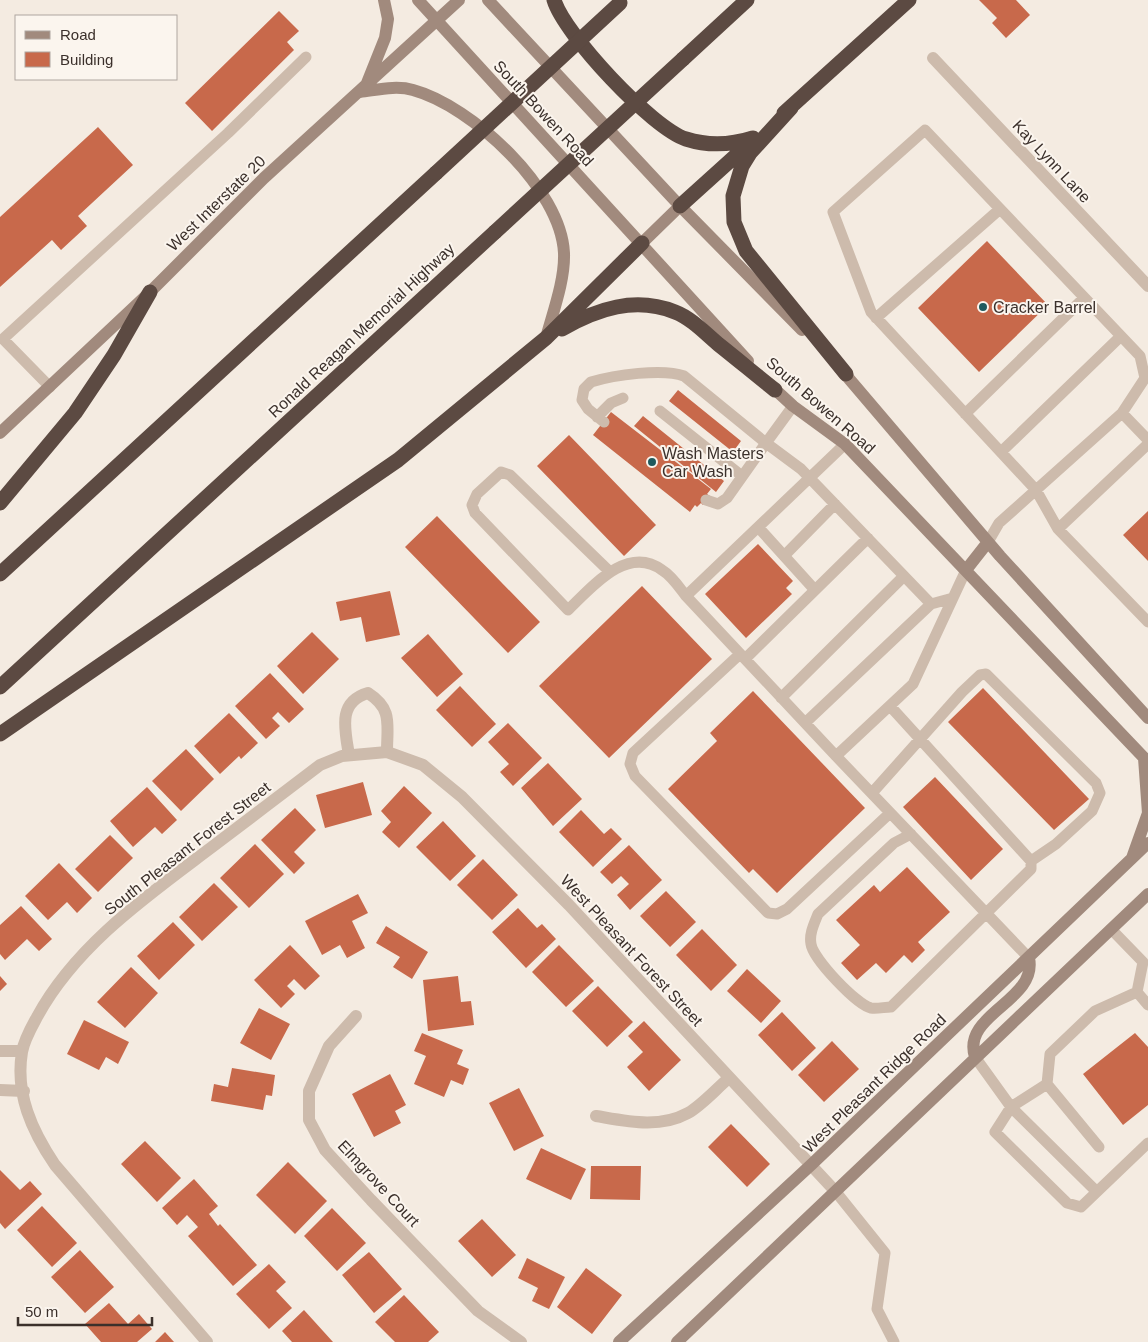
<svg xmlns="http://www.w3.org/2000/svg" width="1148" height="1342" font-family="Arial,sans-serif">
<style>
.building{fill:#c8694b}
.lines{fill:none;stroke-linecap:round;stroke-linejoin:round}
.lane{stroke:#cdbbac;stroke-width:11}
.street{stroke:#cdbbac;stroke-width:12}
.secondary{stroke:#a18a7d;stroke-width:12}
.highway{stroke:#5c4a42;stroke-width:15}
.highway-bridge{stroke:#5c4a42;stroke-width:15}
.poi-dot{fill:#1f5a5e;stroke:#fbf5ee;stroke-width:2}
.labels{text-anchor:middle;stroke-width:4;stroke-linejoin:round;paint-order:stroke}
.street-label{font-size:16px;fill:#3b302b;stroke:#fbf5ee}
.poi-label{font-size:16px;fill:#3b302b;stroke:#fbf5ee;text-anchor:start}
</style>
<rect width="100%" height="100%" fill="#f4ebe1"/>
<path class="building" d="M 979,0 L 1016,0 L 1030,15 L 1006,38 L 992,23 L 997,18 Z
M 279,11 L 299,31 L 287,42 L 294,50 L 212,131 L 185,103 Z
M 98,127 L 133,165 L 78,216 L 87,226 L 61,250 L 52,240 L 0,287 L 0,217 Z
M 987,241 L 1048,305 L 979,372 L 918,308 Z
M 678,390 L 741,441 L 733,452 L 669,401 Z
M 611,412 L 711,489 L 707,494 L 710,496 L 703,505 L 701,503 L 697,507 L 695,505 L 690,512 L 593,435 Z
M 643,416 L 724,481 L 716,492 L 634,426 Z
M 569,435 L 656,525 L 624,556 L 537,466 Z
M 1148,511 L 1148,561 L 1123,535 Z
M 437,516 L 540,622 L 508,653 L 405,547 Z
M 758,544 L 793,581 L 786,588 L 792,594 L 746,638 L 705,594 Z
M 642,586 L 712,659 L 609,758 L 539,686 Z
M 390,591 L 400,635 L 366,642 L 361,617 L 340,621 L 336,602 Z
M 312,632 L 339,659 L 303,694 L 277,666 Z
M 428,634 L 463,674 L 437,697 L 401,658 Z
M 270,673 L 304,709 L 289,723 L 278,712 L 272,718 L 280,726 L 266,739 L 235,706 Z
M 460,686 L 496,724 L 472,747 L 436,710 Z
M 983,688 L 1089,799 L 1054,830 L 948,722 Z
M 753,691 L 865,808 L 777,893 L 753,869 L 749,873 L 668,789 L 717,741 L 710,733 Z
M 229,713 L 258,743 L 241,759 L 239,756 L 220,774 L 194,746 Z
M 508,723 L 542,758 L 513,786 L 500,772 L 509,764 L 488,742 Z
M 186,749 L 214,779 L 181,811 L 152,781 Z
M 548,763 L 582,799 L 553,826 L 521,788 Z
M 935,777 L 1003,849 L 971,880 L 903,807 Z
M 363,782 L 372,815 L 325,828 L 316,795 Z
M 404,786 L 432,813 L 399,848 L 382,832 L 391,822 L 381,811 Z
M 147,787 L 177,820 L 162,834 L 155,827 L 133,847 L 110,821 Z
M 295,808 L 316,830 L 294,852 L 305,863 L 294,874 L 261,840 Z
M 581,810 L 604,834 L 611,828 L 622,839 L 593,867 L 559,832 Z
M 443,821 L 476,856 L 450,881 L 416,847 Z
M 110,835 L 133,858 L 98,892 L 75,869 Z
M 255,844 L 284,874 L 249,908 L 220,878 Z
M 629,845 L 662,880 L 630,910 L 617,895 L 629,884 L 621,876 L 612,884 L 600,872 Z
M 483,859 L 518,895 L 492,920 L 457,885 Z
M 59,863 L 92,898 L 77,913 L 67,902 L 48,920 L 25,896 Z
M 907,867 L 950,912 L 918,942 L 925,950 L 912,963 L 904,955 L 886,973 L 876,963 L 857,980 L 841,963 L 860,945 L 836,920 L 874,885 L 880,892 Z
M 214,883 L 238,907 L 202,941 L 179,917 Z
M 666,891 L 696,922 L 670,947 L 640,916 Z
M 358,894 L 368,913 L 352,921 L 365,948 L 347,958 L 340,945 L 322,955 L 305,921 Z
M 21,906 L 52,939 L 39,951 L 27,939 L 5,960 L 0,954 L 0,925 Z
M 518,908 L 537,928 L 542,924 L 556,939 L 526,968 L 492,932 Z
M 173,922 L 195,945 L 159,980 L 137,956 Z
M 386,926 L 428,952 L 412,979 L 393,967 L 400,957 L 376,943 Z
M 702,929 L 737,965 L 711,991 L 676,955 Z
M 290,945 L 320,976 L 305,990 L 294,979 L 287,986 L 295,994 L 281,1008 L 254,980 Z
M 559,945 L 594,981 L 566,1007 L 532,972 Z
M 131,967 L 158,993 L 125,1028 L 97,1002 Z
M 747,969 L 781,1001 L 761,1023 L 727,991 Z
M 0,976 L 7,984 L 0,991 Z
M 458,976 L 461,1002 L 471,1001 L 474,1025 L 428,1031 L 423,980 Z
M 598,986 L 633,1022 L 607,1047 L 572,1011 Z
M 259,1008 L 290,1024 L 271,1060 L 240,1043 Z
M 782,1012 L 816,1048 L 792,1071 L 758,1035 Z
M 84,1020 L 129,1042 L 118,1064 L 106,1057 L 99,1070 L 67,1054 Z
M 644,1021 L 681,1060 L 649,1091 L 627,1067 L 643,1052 L 628,1036 Z
M 422,1033 L 463,1050 L 457,1064 L 469,1069 L 463,1085 L 451,1080 L 444,1097 L 414,1084 L 426,1056 L 414,1051 Z
M 1135,1033 L 1148,1047 L 1148,1105 L 1123,1125 L 1083,1074 Z
M 832,1041 L 859,1069 L 824,1102 L 798,1075 Z
M 232,1068 L 275,1075 L 272,1096 L 266,1095 L 263,1110 L 211,1101 L 214,1084 L 228,1087 Z
M 390,1074 L 406,1105 L 395,1111 L 401,1123 L 374,1137 L 352,1094 Z
M 519,1088 L 544,1136 L 514,1151 L 489,1103 Z
M 731,1124 L 770,1164 L 747,1187 L 708,1147 Z
M 145,1141 L 181,1178 L 157,1202 L 121,1164 Z
M 541,1148 L 586,1169 L 571,1200 L 526,1179 Z
M 288,1162 L 327,1201 L 295,1234 L 256,1195 Z
M 591,1166 L 641,1166 L 640,1200 L 590,1199 Z
M 0,1170 L 20,1190 L 30,1181 L 42,1194 L 5,1229 L 0,1223 Z
M 194,1179 L 218,1206 L 209,1214 L 218,1226 L 220,1224 L 257,1265 L 233,1286 L 188,1236 L 198,1227 L 187,1215 L 177,1225 L 162,1208 Z
M 42,1206 L 77,1243 L 52,1267 L 17,1230 Z
M 332,1208 L 366,1243 L 337,1271 L 304,1236 Z
M 482,1219 L 516,1255 L 492,1277 L 458,1241 Z
M 80,1250 L 114,1287 L 85,1313 L 51,1277 Z
M 369,1252 L 402,1289 L 374,1313 L 342,1275 Z
M 527,1258 L 565,1277 L 549,1309 L 532,1301 L 538,1288 L 518,1278 Z
M 269,1264 L 286,1282 L 276,1291 L 292,1308 L 269,1329 L 236,1294 Z
M 586,1268 L 622,1295 L 592,1334 L 557,1307 Z
M 404,1295 L 439,1332 L 428,1342 L 395,1342 L 375,1322 Z
M 109,1303 L 128,1324 L 139,1314 L 152,1329 L 137,1342 L 101,1342 L 85,1324 Z
M 304,1310 L 333,1342 L 292,1342 L 282,1331 Z
M 165,1332 L 174,1342 L 155,1342 Z"/>
<g class="lines">
<path class="lane" d="M 876,318 L 1000,209
M 50,387 L 3,339 L 228,133 L 306,57
M 793,406 L 766,443 L 801,469 L 931,604
M 660,411 L 742,476
M 1122,413 L 1145,378 L 1140,356 L 925,130 L 833,212 L 871,312 L 1036,490 L 1058,529 L 1148,622
M 965,414 L 1084,298
M 597,417 L 611,403 L 623,398
M 604,422 L 588,409 L 582,400 L 584,389 L 591,382 C 614,375 663,368 684,376 L 766,443 L 727,498 L 718,504 L 706,500
M 1001,452 L 1121,336
M 758,527 L 814,589
M 1058,529 L 1148,444
M 988,542 L 999,523 L 1122,413 L 1148,440
M 784,556 L 835,504
M 966,570 L 913,684 L 836,756 L 1029,958
M 609,571 L 510,475 L 501,472 L 477,494 L 472,505 L 475,513 L 568,610 C 591,588 627,544 662,570 C 672,576 679,587 686,596
M 740,654 L 633,753 L 630,764 L 635,776 L 768,913 L 777,914 L 787,909 L 890,813
M 745,659 L 868,538
M 781,698 L 904,576
M 890,706 L 1031,861 L 1031,869 L 891,1007 C 885,1007 877,1009 871,1008 C 857,1005 813,959 811,944 C 809,934 814,924 818,914 L 894,843 L 911,834
M 805,723 L 931,604 L 953,598
M 836,756 L 686,596 L 845,444
M 872,793 L 962,692 L 980,675 L 986,674 L 1096,783 L 1100,793 L 1092,811 L 1056,844 L 1031,861
M 1111,929 L 1143,962 L 1137,992
M 1137,992 L 1148,1005
M 975,1057 L 1011,1107 L 995,1132 L 1067,1203 L 1081,1207 L 1148,1143
M 1047,1084 L 1011,1107 L 1096,1191
M 1099,1147 L 1047,1084 L 1050,1054 L 1095,1011 L 1137,992
M 836,1192 L 885,1253 L 877,1309 L 894,1342"/>
<path class="street" d="M 933,58 L 1148,286
M 349,755 C 345,730 337,702 368,693 C 393,709 387,724 387,752
M 356,1016 L 329,1046 L 309,1091 L 309,1120 L 325,1150 L 371,1200 L 478,1311 L 521,1342
M 0,1051 L 22,1051
M 0,1090 L 24,1091
M 596,1116 C 626,1121 659,1129 688,1113 C 702,1105 716,1089 729,1078
M 207,1342 L 55,1165 C 32,1131 15,1094 22,1052 C 24,1040 31,1028 37,1017 C 76,945 147,896 212,847 C 248,820 284,792 320,765 L 342,756 L 387,752 L 423,765 L 462,797 L 569,905 L 836,1192"/>
<path class="secondary" d="M 418,0 L 748,361
M 488,0 L 680,206 L 802,330
M 367,83 L 385,38 L 388,19 L 384,0
M 360,92 C 377,90 396,85 413,90 C 472,106 561,189 564,253 C 565,280 553,312 546,338
M 642,243 L 680,206
M 839,367 L 1000,556 L 1148,718
M 768,383 L 793,406 L 845,444 L 1148,762
M 0,433 L 150,292 L 264,178 L 459,0
M 966,570 L 988,542
M 1132,858 L 1148,813 L 1144,758
M 975,1057 C 961,1014 1038,1001 1029,958
M 619,1342 L 812,1164 L 1148,843
M 677,1342 L 1148,894"/>
<path class="highway" d="M 554,0 C 564,34 652,128 686,139 C 708,146 731,145 753,138
M 683,59 L 747,0
M 791,108 L 750,153 L 742,166 L 733,196 L 734,222 L 746,251 L 846,374
M 784,113 L 909,0
M 680,206 L 752,141
M 562,329 C 597,309 635,296 675,312 C 691,318 705,333 718,344 C 737,359 756,375 775,390
M 0,503 L 75,413 L 114,355 L 150,292
M 0,574 L 436,173
M 0,687 L 495,232
M 0,734 L 398,460 L 546,338 L 642,243"/>
<path class="highway-bridge" d="M 436,173 L 620,3
M 495,232 L 683,59"/>
</g>
<g class="poi-dot">
<circle cx="983" cy="307" r="5"/>
<circle cx="652" cy="462" r="5"/>
</g>
<g class="labels">
<g class="street-label">
<text transform="translate(544 113) rotate(47)" y="6">South Bowen Road</text>
<text transform="translate(1052 161) rotate(47)" y="6">Kay Lynn Lane</text>
<text transform="translate(216 203) rotate(-44)" y="6">West Interstate 20</text>
<text transform="translate(361 330) rotate(-43)" y="6">Ronald Reagan Memorial Highway</text>
<text transform="translate(821 405) rotate(41)" y="6">South Bowen Road</text>
<text transform="translate(187 848) rotate(-38)" y="6">South Pleasant Forest Street</text>
<text transform="translate(632 950) rotate(47)" y="6">West Pleasant Forest Street</text>
<text transform="translate(874 1083) rotate(-44)" y="6">West Pleasant Ridge Road</text>
<text transform="translate(379 1183) rotate(47)" y="6">Elmgrove Court</text>
</g>
<g class="poi-label">
<text x="993" y="313">Cracker Barrel</text>
<text x="662" y="459">Wash Masters<tspan x="662" dy="18">Car Wash</tspan></text>
</g>
</g>
<rect x="15" y="15" width="162" height="65" fill="#fbf5ee" stroke="#aea6a0"/>
<rect x="25" y="31" width="25" height="8" fill="#a18a7d" stroke="#aea6a0"/>
<text x="60" y="40" font-size="15" fill="#3b302b">Road</text>
<rect x="25" y="52" width="25" height="15" fill="#c8694b" stroke="#aea6a0"/>
<text x="60" y="65" font-size="15" fill="#3b302b">Building</text>
<path d="M18 1317v8h134v-8" fill="none" stroke="#3b302b" stroke-width="2.5"/>
<text x="25" y="1317" font-size="15" fill="#3b302b" stroke="#fbf5ee" stroke-width="4" paint-order="stroke">50 m</text>
</svg>
